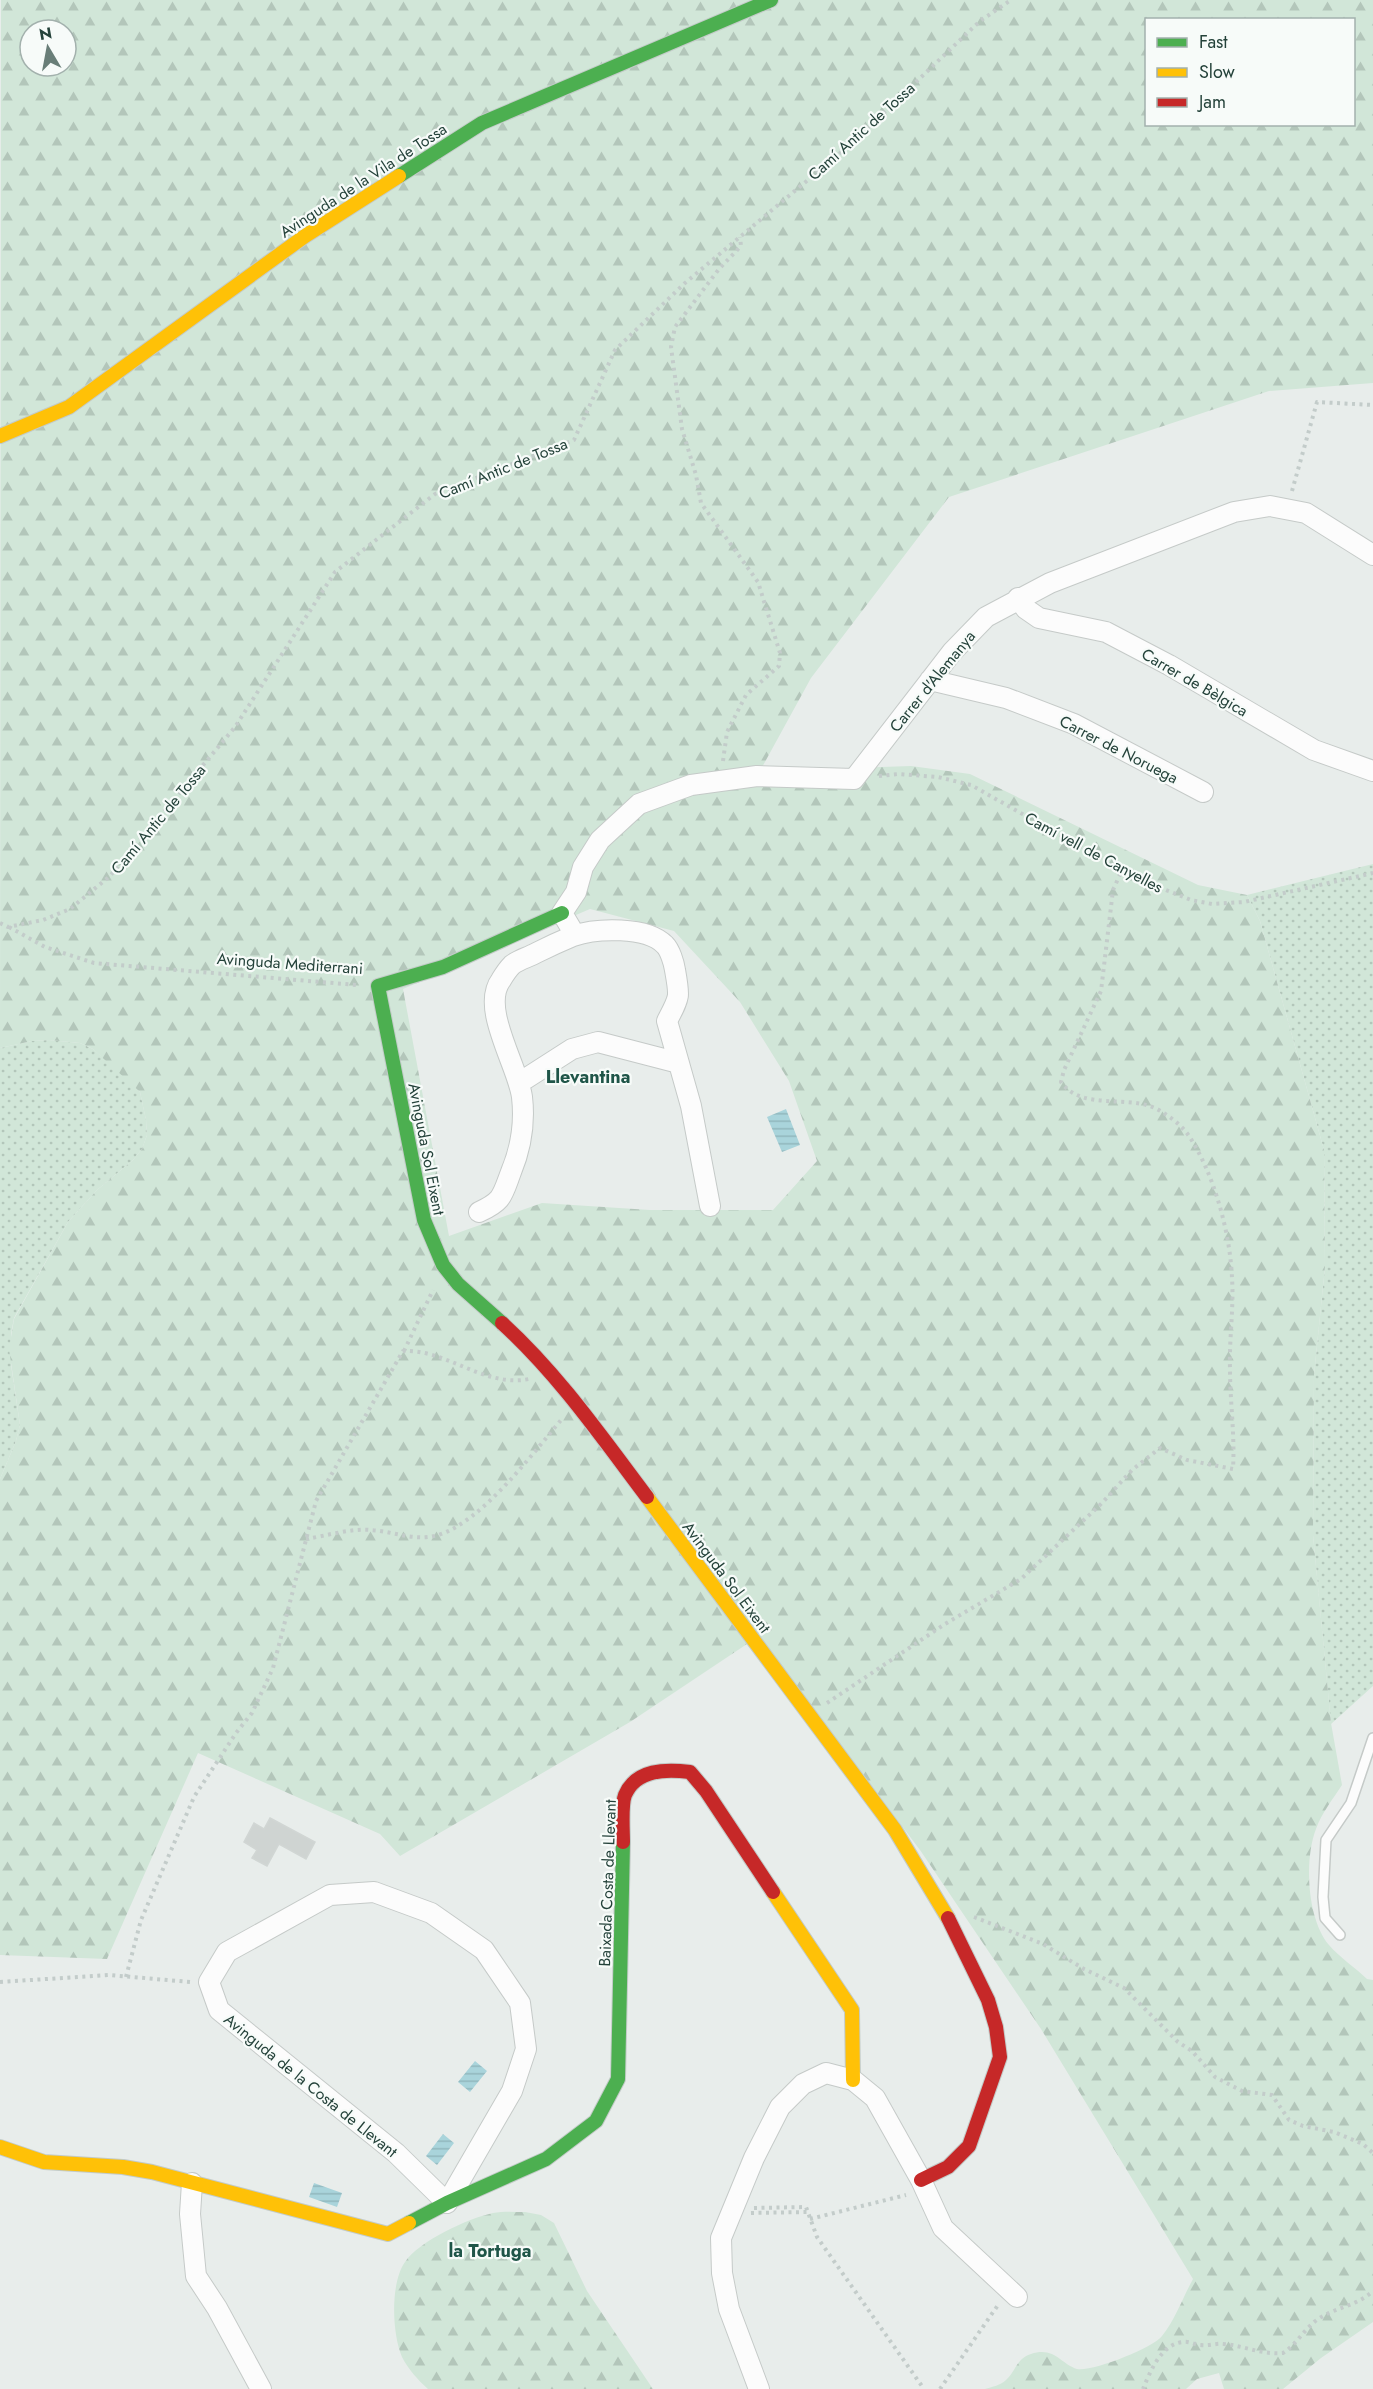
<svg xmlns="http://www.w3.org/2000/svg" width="1373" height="2389" font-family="Jost,sans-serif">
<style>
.green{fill:url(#green-dots)}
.forest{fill:url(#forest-firs);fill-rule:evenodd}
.water{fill:url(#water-rules)}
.building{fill:#cfd4d2;stroke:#d1d6d4;stroke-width:1.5}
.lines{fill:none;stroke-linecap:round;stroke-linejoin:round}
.lane-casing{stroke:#c5cac8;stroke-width:12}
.street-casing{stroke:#c5cac8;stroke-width:22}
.fast-casing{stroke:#c3cbc8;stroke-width:16}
.slow-casing{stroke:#c3cbc8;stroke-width:16}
.jam-casing{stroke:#c3cbc8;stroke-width:16}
.path{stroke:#c3ccca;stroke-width:4;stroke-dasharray:3 4.5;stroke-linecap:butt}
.lane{stroke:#fcfcfc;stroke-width:9}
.street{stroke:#fcfcfc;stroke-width:20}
.fast{stroke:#4caf50;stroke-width:14}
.slow{stroke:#ffc107;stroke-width:14}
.jam{stroke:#c62828;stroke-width:14}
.labels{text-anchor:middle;stroke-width:4.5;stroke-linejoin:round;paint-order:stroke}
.street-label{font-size:16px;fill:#24423a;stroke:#f7fbf9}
.neighbourhood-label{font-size:18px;font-weight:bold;fill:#1f5548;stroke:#f7fbf9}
</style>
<defs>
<pattern id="green-dots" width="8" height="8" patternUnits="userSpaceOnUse" patternTransform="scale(1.5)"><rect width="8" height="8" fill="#d1e6d8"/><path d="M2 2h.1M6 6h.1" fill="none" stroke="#b3c6ba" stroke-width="1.8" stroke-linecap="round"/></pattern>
<pattern id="forest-firs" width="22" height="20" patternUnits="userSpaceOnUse" patternTransform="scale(1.5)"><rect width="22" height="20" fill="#d1e6d8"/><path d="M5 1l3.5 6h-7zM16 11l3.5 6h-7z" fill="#b3c6ba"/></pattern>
<pattern id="water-rules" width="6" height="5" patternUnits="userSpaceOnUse" patternTransform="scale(1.5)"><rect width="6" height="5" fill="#a9d4db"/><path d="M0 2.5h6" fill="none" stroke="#91b7bd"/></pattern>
</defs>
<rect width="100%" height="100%" fill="#e8edeb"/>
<path class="green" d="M 1373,864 L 1373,1686 L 1331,1724 L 1313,1535 L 1314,1375 L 1325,1267 L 1324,1150 L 1260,921 L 1247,895 Z
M 49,1040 L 80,1043 L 93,1049 L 129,1080 L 140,1092 L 146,1120 L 147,1135 L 142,1149 L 133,1160 L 97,1190 L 68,1222 L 14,1318 L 11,1334 L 11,1365 L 20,1425 L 16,1441 L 0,1479 L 0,1048 L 32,1041 Z"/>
<path class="forest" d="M 1,0 L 1373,0 L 1373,383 L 1269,391 L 949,497 L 811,678 L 760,771 L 911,766 L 970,774 L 1198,885 L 1247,895 L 1260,921 L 1324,1150 L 1325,1267 L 1314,1375 L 1313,1535 L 1331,1723 L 1342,1785 C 1333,1799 1321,1814 1316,1829 C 1304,1860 1307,1919 1329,1945 C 1340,1958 1355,1967 1367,1979 L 1373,1980 L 1373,2322 L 1321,2358 L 1283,2389 L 1224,2389 L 1219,2373 L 1197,2379 L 1186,2389 L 985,2389 C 992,2387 1001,2385 1006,2380 C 1016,2371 1016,2359 1031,2354 C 1054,2346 1061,2364 1077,2369 C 1092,2372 1153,2348 1162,2336 C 1175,2320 1183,2297 1193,2279 L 1041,2029 L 920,1850 L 759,1636 L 630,1722 L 400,1856 L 380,1834 L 198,1753 L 107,1959 L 0,1955 L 0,1479 L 16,1441 L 20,1425 L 9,1349 L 14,1319 L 68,1222 L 97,1190 L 133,1160 L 142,1149 L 147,1135 L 146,1120 L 140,1092 L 93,1049 L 80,1043 L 49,1040 L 32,1041 L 0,1048 ZM 1146,20 L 1354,20 L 1354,124 L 1146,124 ZM 30,30 L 66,30 L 66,66 L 30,66 ZM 590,909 L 674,931 L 740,1002 L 789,1081 L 817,1161 L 773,1210 L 650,1210 L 542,1203 L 449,1236 L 403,989 Z
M 525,2212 L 541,2215 L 554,2223 L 587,2291 L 653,2389 L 428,2389 C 418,2380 408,2369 402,2357 C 392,2334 390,2283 405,2262 C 419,2241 469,2218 493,2213 C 503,2211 515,2212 525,2212 Z"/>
<path class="water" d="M 786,1109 L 800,1145 L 782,1152 L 767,1117 Z
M 475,2061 L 487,2071 L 470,2092 L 458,2082 Z
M 443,2134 L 454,2143 L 437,2165 L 426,2156 Z
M 314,2183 L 342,2193 L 337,2207 L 309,2197 Z"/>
<path class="building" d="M 270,1818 L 315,1842 L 306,1859 L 279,1844 L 267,1866 L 252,1858 L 257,1850 L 244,1842 L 254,1823 L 264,1829 Z"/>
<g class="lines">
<defs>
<path id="lane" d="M 1340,1935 L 1325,1918 L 1323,1897 L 1326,1840 L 1351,1803 L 1373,1738"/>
<path id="street" d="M 1018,598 L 1026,609 L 1039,618 L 1106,632 L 1169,665 L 1314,750 L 1373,771
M 930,680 L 1006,698 L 1074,724 L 1203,792
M 575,935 L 562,913 L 576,892 L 583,867 L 600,840 L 639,804 L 691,785 L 757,776 L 854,779 L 952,652 L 986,617 L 1050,583 L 1234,512 L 1270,506 L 1306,513 L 1373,555
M 519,1083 L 572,1049 L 598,1042 L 679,1063
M 479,1212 C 503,1201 502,1196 511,1172 C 521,1148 525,1123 522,1097 C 518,1066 480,1008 501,980 C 504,975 508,969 512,965 C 518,960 529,957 536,953 C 548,947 561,941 573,936 C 596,928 647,926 665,945 C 670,950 674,963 675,970 C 680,998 680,996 667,1021 L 691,1106 L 710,1206
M 374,1892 L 431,1913 L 484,1950 L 520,2003 L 526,2049 L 512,2091 L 447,2203 L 396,2153 L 219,2010 L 209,1982 L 227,1952 L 330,1895 Z
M 192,2183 L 190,2214 L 196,2276 L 217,2308 L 261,2389
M 759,2389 L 729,2309 L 722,2273 L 721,2238 L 754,2158 L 780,2107 L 803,2084 L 826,2073 L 853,2080 L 875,2098 L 921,2180 L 943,2228 L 1017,2297"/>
<path id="fast" d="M 399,176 L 482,123 L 771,0
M 502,1323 L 458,1284 L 443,1265 L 424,1220 L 378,986 L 443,967 L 562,913
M 409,2223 L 447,2203 L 546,2159 L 596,2121 L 618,2079 L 623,1842"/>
<path id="slow" d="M 0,436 L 69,407 L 305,236 L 399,176
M 647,1497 L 895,1830 L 948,1918
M 773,1892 L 852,2010 L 853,2080
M 0,2147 L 44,2162 L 123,2167 L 152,2172 L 388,2234 L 409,2223"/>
<path id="jam" d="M 502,1323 C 558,1374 601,1436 647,1497
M 623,1842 C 623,1831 621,1805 625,1795 C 636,1769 666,1769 690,1772 L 706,1791 L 773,1892
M 921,2180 L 948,2167 L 969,2146 L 1000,2057 L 996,2027 L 988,2000 L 948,1918"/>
</defs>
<use href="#lane" class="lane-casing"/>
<use href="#street" class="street-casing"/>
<use href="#fast" class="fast-casing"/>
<use href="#slow" class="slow-casing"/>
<use href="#jam" class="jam-casing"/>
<path class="path" d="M 1292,491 L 1317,402 L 1373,405
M 723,761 L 727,732 L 746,695 L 779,666 L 780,653 L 758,582 L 701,503 L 696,475 L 682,429 L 671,347 L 675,327 L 719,269 L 741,246 L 740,237
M 879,776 L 898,774 L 938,777 L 971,785 L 1136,878 L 1191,900 L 1212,904 L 1244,902 L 1373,873
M 0,923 L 8,927 L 43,920 L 70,909 L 110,876 L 235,727 L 335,572 L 435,494 L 574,440 L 615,350 L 685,283 L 852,143 L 980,21 L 1011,0
M 9,927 L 45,947 L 94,963 L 356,985
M 404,1351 L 433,1290
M 306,1539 C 325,1536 352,1528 370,1530 C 393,1531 415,1542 438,1535 C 482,1522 532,1454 562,1419
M 827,1703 L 945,1624 L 1021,1579 L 1102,1503 L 1132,1470 L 1160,1448 L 1187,1460 L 1233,1469 C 1235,1435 1230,1402 1230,1369 C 1229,1339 1234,1308 1232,1278 C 1230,1232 1214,1174 1189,1136 C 1182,1126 1172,1118 1162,1112 C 1133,1092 1083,1113 1061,1082 L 1064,1070 L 1101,991 L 1113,890 L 1122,870
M 974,1917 L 1043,1944 L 1084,1969 L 1124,1988 L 1178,2042 L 1192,2051 L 1215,2077 L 1242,2091 L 1272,2095 L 1289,2120 L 1303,2126 L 1334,2132 L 1363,2144 L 1373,2153
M 126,1977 L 141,1920 L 194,1797 L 236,1733 L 252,1713 L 273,1668 L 316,1501 L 403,1351 C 447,1349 484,1388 529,1379
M 0,1982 L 109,1975 L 190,1982
M 754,2208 L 806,2207 L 817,2237 L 924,2389
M 751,2213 L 807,2212
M 810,2219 L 906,2195
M 940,2389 L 998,2305
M 1143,2389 C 1150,2372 1161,2344 1183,2342 C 1189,2341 1195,2345 1201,2345 C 1209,2346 1216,2343 1224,2344 C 1245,2346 1262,2355 1283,2353 C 1297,2344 1304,2329 1318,2319 C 1336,2307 1357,2306 1373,2291"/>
<use href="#lane" class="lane"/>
<use href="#street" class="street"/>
<use href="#fast" class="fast"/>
<use href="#slow" class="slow"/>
<use href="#jam" class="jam"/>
</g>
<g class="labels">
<g class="street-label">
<text transform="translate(861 131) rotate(-42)" y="6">Camí Antic de Tossa</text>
<text transform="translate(363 180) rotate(-33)" y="6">Avinguda de la Vila de Tossa</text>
<text transform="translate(503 468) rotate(-22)" y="6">Camí Antic de Tossa</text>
<text transform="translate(932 681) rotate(-51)" y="6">Carrer d'Alemanya</text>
<text transform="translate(1195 682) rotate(30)" y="6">Carrer de Bèlgica</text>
<text transform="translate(1119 749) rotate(27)" y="6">Carrer de Noruega</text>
<text transform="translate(158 819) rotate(-50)" y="6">Camí Antic de Tossa</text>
<text transform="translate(1094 852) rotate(28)" y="6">Camí vell de Canyelles</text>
<text transform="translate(290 963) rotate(4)" y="6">Avinguda Mediterrani</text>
<text transform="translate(427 1149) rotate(79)" y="6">Avinguda Sol Eixent</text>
<text transform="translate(727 1577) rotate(53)" y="6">Avinguda Sol Eixent</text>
<text transform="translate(607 1883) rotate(-88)" y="6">Baixada Costa de Llevant</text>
<text transform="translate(311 2085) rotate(39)" y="6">Avinguda de la Costa de Llevant</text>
</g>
<g class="neighbourhood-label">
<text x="588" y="1083">Llevantina</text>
<text x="490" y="2257">la Tortuga</text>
</g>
</g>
<rect x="1145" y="18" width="210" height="108" fill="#f7fbf9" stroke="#a3b1ad" stroke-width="1.5"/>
<rect x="1157" y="38" width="30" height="9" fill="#4caf50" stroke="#a3b1ad" stroke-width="1.5"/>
<text x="1199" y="48" font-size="18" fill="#24423a">Fast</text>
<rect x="1157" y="68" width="30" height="9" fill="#ffc107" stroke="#a3b1ad" stroke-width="1.5"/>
<text x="1199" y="78" font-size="18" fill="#24423a">Slow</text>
<rect x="1157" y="98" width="30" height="9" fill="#c62828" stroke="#a3b1ad" stroke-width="1.5"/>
<text x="1199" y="108" font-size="18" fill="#24423a">Jam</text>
<g transform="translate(48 48) rotate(350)"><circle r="28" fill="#f7fbf9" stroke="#a3b1ad" stroke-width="1.5"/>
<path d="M0-4.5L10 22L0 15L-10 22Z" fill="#697e78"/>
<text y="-9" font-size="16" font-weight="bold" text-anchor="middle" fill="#24423a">N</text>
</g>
</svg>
